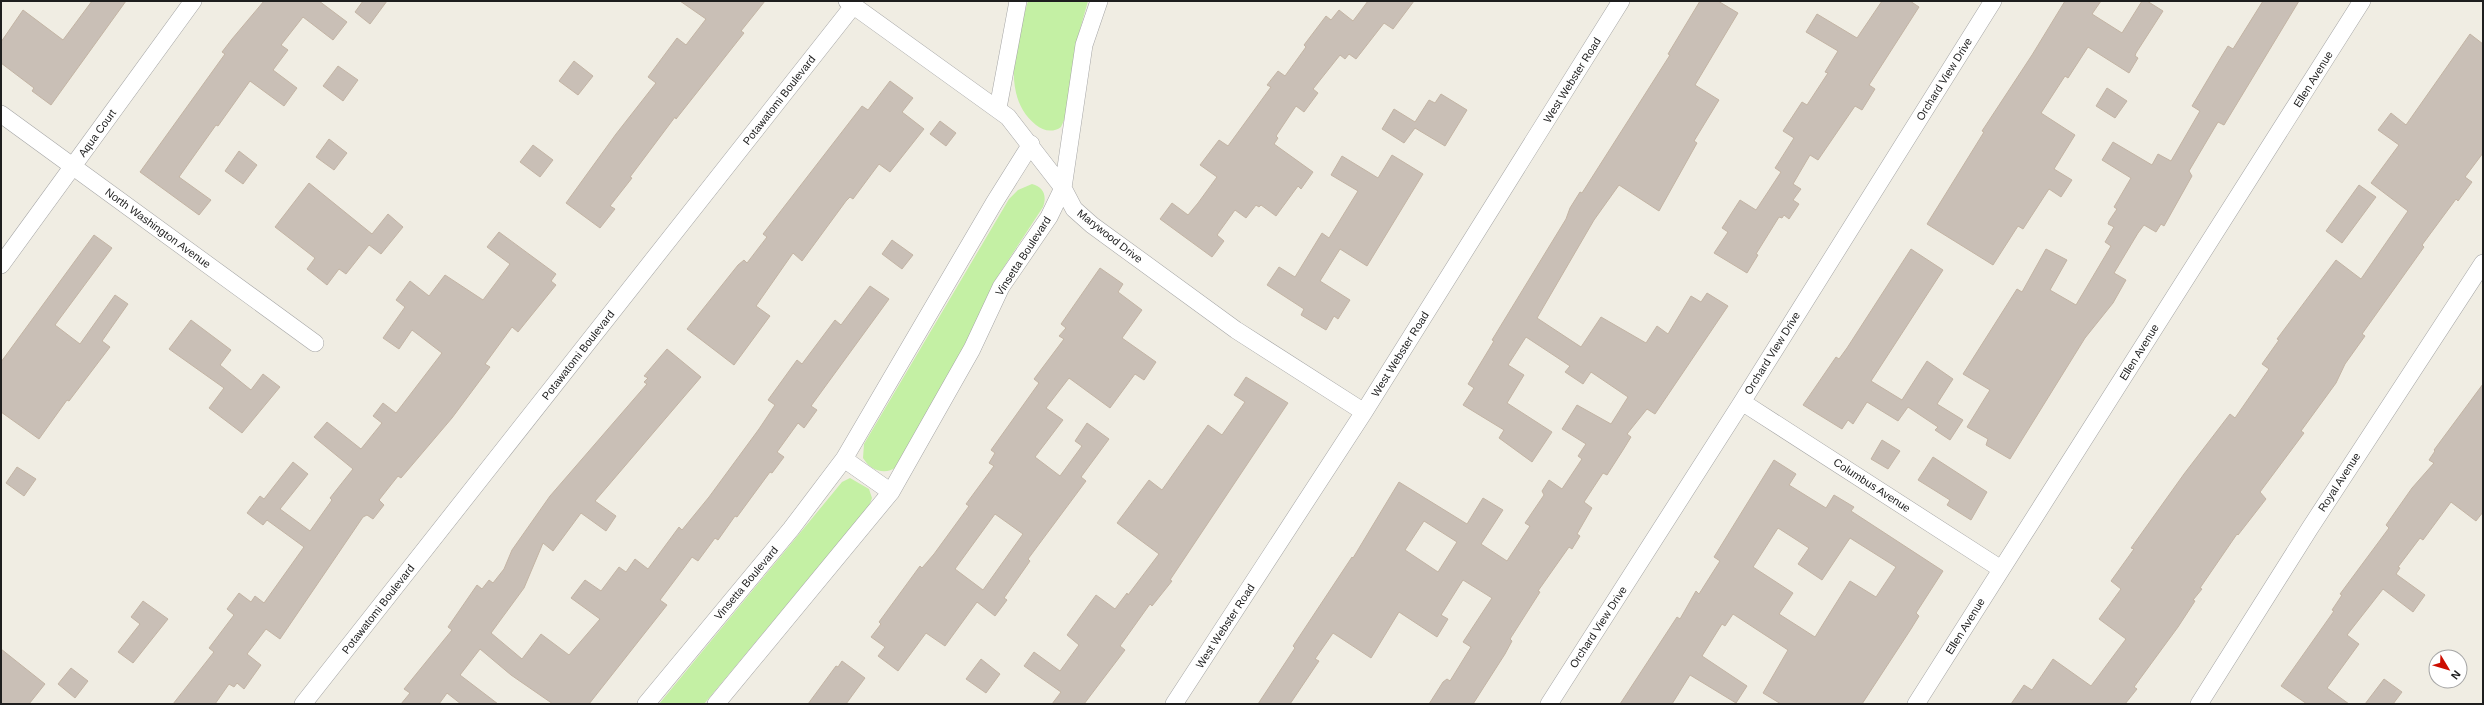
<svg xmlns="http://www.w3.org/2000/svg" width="2484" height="705" font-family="Helvetica,sans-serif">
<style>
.grass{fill:#c4f0a4}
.building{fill:#c9bfb6;stroke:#c3b4a4;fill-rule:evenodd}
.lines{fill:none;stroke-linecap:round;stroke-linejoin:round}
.minor-casing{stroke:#a5a5a5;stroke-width:18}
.minor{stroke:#fff;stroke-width:17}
.labels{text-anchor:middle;stroke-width:4;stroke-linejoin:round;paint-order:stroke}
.street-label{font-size:11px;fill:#1e1e1e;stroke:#fff}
</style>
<rect width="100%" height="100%" fill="#f0ede3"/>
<path class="grass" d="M 1028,1 L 1088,1 L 1077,40 L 1065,118 L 1061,127 C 1053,133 1043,131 1036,125 C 999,95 1017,39 1028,1 Z
M 1032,184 C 1044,187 1047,196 1043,207 L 994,282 L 968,339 L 896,467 C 885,476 870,470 863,458 L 864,444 L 1009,199 L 1018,190 Z
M 850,478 L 869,489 L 872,498 L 869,506 L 704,704 L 659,704 L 842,482 Z"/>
<path class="building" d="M 92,1 L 126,1 L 51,105 L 32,91 L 34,88 L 1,63 L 1,42 L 23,10 L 63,40 Z
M 264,1 L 319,1 L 347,22 L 333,40 L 303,17 L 281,45 L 288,50 L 273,70 L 297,88 L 284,106 L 250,81 L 218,126 L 216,125 L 179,177 L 211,200 L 199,215 L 140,172 L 225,54 L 222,52 L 232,39 Z
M 363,1 L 387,1 L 370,24 L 355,12 Z
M 680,1 L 765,1 L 741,31 L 744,33 L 676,119 L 675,117 L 630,177 L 632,178 L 610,206 L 615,209 L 600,228 L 566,203 L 616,134 L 656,83 L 648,77 L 677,38 L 686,45 L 706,19 Z
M 1368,1 L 1414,1 L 1393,29 L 1384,23 L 1356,59 L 1349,54 L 1345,59 L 1340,55 L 1313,89 L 1318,93 L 1304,112 L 1296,106 L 1276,136 L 1278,138 L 1274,144 L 1313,172 L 1301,189 L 1298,186 L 1276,216 L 1261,205 L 1259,207 L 1256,205 L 1246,218 L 1235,210 L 1217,235 L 1224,241 L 1212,257 L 1160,219 L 1172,203 L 1188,215 L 1198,203 L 1217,177 L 1200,165 L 1219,140 L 1228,146 L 1271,87 L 1267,85 L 1278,71 L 1285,76 L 1306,47 L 1304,45 L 1326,16 L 1331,20 L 1339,10 L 1353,21 Z
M 1700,1 L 1718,1 L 1738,13 L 1695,85 L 1719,100 L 1694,141 L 1697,143 L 1659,211 L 1619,185 L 1594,220 L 1537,318 L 1581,347 L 1601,317 L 1646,343 L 1657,326 L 1668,334 L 1691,296 L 1701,302 L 1707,293 L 1728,306 L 1655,414 L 1647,409 L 1627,434 L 1631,437 L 1623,450 L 1607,475 L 1603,473 L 1584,502 L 1592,508 L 1577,534 L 1580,536 L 1572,549 L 1569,547 L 1538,591 L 1540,592 L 1510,639 L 1512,641 L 1505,654 L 1473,704 L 1429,704 L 1443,682 L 1447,679 L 1450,681 L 1471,647 L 1463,642 L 1492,598 L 1463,580 L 1441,615 L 1448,619 L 1437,637 L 1399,612 L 1371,658 L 1333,633 L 1315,659 L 1319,661 L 1290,704 L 1258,704 L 1295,648 L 1293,646 L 1352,557 L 1353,558 L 1399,482 L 1467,524 L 1483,498 L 1503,510 L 1481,544 L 1507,561 L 1530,526 L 1525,523 L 1544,495 L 1542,491 L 1549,480 L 1562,489 L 1582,459 L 1578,456 L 1586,444 L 1562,429 L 1577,405 L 1611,424 L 1628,397 L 1591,372 L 1583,384 L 1565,372 L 1570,366 L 1526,337 L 1508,365 L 1524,375 L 1507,403 L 1552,432 L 1532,462 L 1499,438 L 1504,430 L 1463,405 L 1474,388 L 1468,384 L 1494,341 L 1492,340 L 1566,219 L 1570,208 L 1580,192 L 1582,193 L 1670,55 L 1668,54 ZM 1424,521 L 1457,542 L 1438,572 L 1405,550 Z
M 1882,1 L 1910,1 L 1919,7 L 1869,85 L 1875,89 L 1862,110 L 1855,106 L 1818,160 L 1810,155 L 1793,184 L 1801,189 L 1793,200 L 1799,204 L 1789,219 L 1784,215 L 1782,218 L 1779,217 L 1756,254 L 1758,255 L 1747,273 L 1714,253 L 1728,232 L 1722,228 L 1740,200 L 1756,210 L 1781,172 L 1775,168 L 1794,138 L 1783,131 L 1802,102 L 1807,105 L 1828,73 L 1825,72 L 1838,51 L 1806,32 L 1817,14 L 1857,38 Z
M 2065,1 L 2101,1 L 2092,14 L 2122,33 L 2142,1 L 2147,1 L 2163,11 L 2136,53 L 2135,56 L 2138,58 L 2129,73 L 2088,47 L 2068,78 L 2065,76 L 2041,113 L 2075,135 L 2054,169 L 2072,180 L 2061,197 L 2049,189 L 2023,229 L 2018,226 L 1993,265 L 1927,224 L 1984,132 L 1982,131 L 2032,55 Z
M 2263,1 L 2299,1 L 2224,125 L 2218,122 L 2189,171 L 2192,176 L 2164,226 L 2161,224 L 2156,232 L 2144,225 L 2138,233 L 2114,273 L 2126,280 L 2113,303 L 2085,338 L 2010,459 L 1986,445 L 1988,439 L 1967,427 L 1990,390 L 1963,374 L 2017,289 L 2022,292 L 2046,249 L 2067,260 L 2050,290 L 2076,305 L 2111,246 L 2105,242 L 2114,227 L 2108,224 L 2109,221 L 2117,209 L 2114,207 L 2131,178 L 2102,160 L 2113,142 L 2152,165 L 2158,154 L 2171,161 L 2200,111 L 2192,106 L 2220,59 L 2228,46 L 2233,49 Z
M 2470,34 L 2483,44 L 2483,153 L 2465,177 L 2472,182 L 2458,201 L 2456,199 L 2422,245 L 2424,247 L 2362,334 L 2365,336 L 2345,364 L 2336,383 L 2301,431 L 2304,433 L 2260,492 L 2266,499 L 2238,535 L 2237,534 L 2200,588 L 2202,589 L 2193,600 L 2195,601 L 2178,627 L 2134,687 L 2137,689 L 2125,704 L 2011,704 L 2024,685 L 2032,690 L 2053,659 L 2091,686 L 2126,639 L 2099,619 L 2121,589 L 2111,581 L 2134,549 L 2131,548 L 2184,474 L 2230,414 L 2235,418 L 2269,369 L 2262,364 L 2279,340 L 2277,339 L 2336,260 L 2361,279 L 2408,211 L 2371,183 L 2399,145 L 2378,130 L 2391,113 L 2406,125 Z
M 574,61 L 593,76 L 578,95 L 559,81 Z
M 338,66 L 358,80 L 343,101 L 323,86 Z
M 890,81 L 913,98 L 902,112 L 924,129 L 890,172 L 879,164 L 853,199 L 850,197 L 846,201 L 802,261 L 793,253 L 756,306 L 770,316 L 734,365 L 687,329 L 738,265 L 744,260 L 747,263 L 767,237 L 763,234 L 862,106 L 868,110 Z
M 2107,88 L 2127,101 L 2115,118 L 2096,106 Z
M 1441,94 L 1467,110 L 1445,146 L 1415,128 L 1404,143 L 1382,129 L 1394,109 L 1415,122 L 1429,100 L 1435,103 Z
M 940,121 L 956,133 L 946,146 L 930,134 Z
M 329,139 L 347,153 L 334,170 L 316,157 Z
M 533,145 L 553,160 L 540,177 L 520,162 Z
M 239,151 L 257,165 L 243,184 L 225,171 Z
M 1392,155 L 1423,174 L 1367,266 L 1340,249 L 1320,281 L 1350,300 L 1338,319 L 1334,316 L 1326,330 L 1301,315 L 1304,309 L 1267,285 L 1279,267 L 1295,277 L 1322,233 L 1329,238 L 1358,191 L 1331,175 L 1342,156 L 1378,178 Z
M 309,183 L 372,234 L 388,214 L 403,227 L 381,254 L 369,245 L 346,274 L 339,269 L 327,285 L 307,269 L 315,258 L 275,227 Z
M 2359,185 L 2376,197 L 2342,243 L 2326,231 Z
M 499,232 L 556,274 L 551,281 L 556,285 L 518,332 L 512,327 L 485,364 L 490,367 L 452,418 L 401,478 L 398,476 L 379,500 L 384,505 L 373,519 L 367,515 L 363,517 L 280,639 L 266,629 L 247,654 L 261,665 L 244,689 L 237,683 L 234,687 L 229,684 L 215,704 L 173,704 L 214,652 L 209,648 L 234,615 L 227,609 L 239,593 L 251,602 L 255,596 L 264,603 L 304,547 L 267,520 L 263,525 L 247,513 L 260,496 L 264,499 L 293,462 L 308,474 L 280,509 L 310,531 L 332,500 L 330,498 L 353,469 L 314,437 L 327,422 L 361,449 L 382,423 L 373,416 L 383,403 L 396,413 L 442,353 L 412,330 L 399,349 L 383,338 L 405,307 L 396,300 L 410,281 L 429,296 L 445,275 L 483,300 L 510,264 L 487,247 Z
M 94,235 L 112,248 L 55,325 L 80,344 L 115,295 L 128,304 L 102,341 L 110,347 L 69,401 L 67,400 L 39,439 L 1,412 L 1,362 Z
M 892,240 L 913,255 L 902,269 L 882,254 Z
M 1911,249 L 1943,270 L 1871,381 L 1902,400 L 1927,361 L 1953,379 L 1937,404 L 1963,420 L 1950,440 L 1935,430 L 1938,427 L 1908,407 L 1898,421 L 1867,402 L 1853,424 L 1848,420 L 1842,429 L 1803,405 L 1836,357 L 1839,359 L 1847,348 Z
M 1100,268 L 1123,284 L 1118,292 L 1142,310 L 1122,338 L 1156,362 L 1144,380 L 1135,374 L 1110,408 L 1069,378 L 1046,408 L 1063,420 L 1035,457 L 1060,476 L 1082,446 L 1075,441 L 1087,423 L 1109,439 L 1081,477 L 1086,481 L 1028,559 L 1030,561 L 1004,598 L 1007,600 L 995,616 L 977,602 L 945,646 L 926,633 L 898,671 L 878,656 L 885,647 L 871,637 L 881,624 L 879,622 L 920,566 L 922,568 L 934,554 L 969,506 L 966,504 L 994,466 L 989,463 L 995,453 L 991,450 L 1039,383 L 1034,379 L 1064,339 L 1059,336 L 1066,328 L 1061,324 ZM 995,514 L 1023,534 L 983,590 L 955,569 Z
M 870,286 L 889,299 L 811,406 L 817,410 L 804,428 L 798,423 L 777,452 L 784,457 L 772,473 L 770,472 L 737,517 L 735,516 L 718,540 L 715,538 L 698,561 L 692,557 L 681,572 L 660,600 L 667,605 L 589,704 L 553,704 L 511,675 L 480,649 L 460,675 L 498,704 L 461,704 L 447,693 L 439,704 L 401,704 L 410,693 L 404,689 L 452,630 L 448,627 L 477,585 L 482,589 L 489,580 L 493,583 L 504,569 L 512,550 L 550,496 L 647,384 L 644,382 L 648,378 L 644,376 L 667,349 L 701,377 L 595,501 L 616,516 L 606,531 L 581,513 L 553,551 L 543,543 L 524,588 L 491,633 L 522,659 L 541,634 L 569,655 L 600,619 L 571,598 L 585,580 L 601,591 L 619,567 L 626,572 L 635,559 L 648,569 L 679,527 L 682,530 L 709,497 L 759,429 L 775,405 L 768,400 L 797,360 L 802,364 L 835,320 L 841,325 Z
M 191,320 L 231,350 L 220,365 L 251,390 L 263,374 L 280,387 L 242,433 L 209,408 L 224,388 L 169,349 Z
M 1246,377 L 1288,403 L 1170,580 L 1172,581 L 1152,606 L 1150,604 L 1120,646 L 1125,650 L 1084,704 L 1052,704 L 1061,692 L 1024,666 L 1034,652 L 1060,671 L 1079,645 L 1067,635 L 1096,595 L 1115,609 L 1127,593 L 1128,595 L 1159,554 L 1117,523 L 1149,480 L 1162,490 L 1208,425 L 1222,435 L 1245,402 L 1234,395 Z
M 2483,384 L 2483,512 L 2476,521 L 2451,502 L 2423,540 L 2420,538 L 2398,567 L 2400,568 L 2396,574 L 2425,595 L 2413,612 L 2383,589 L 2347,635 L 2359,644 L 2327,688 L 2349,704 L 2307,704 L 2281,686 L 2334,611 L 2332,610 L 2342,595 L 2340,594 L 2389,528 L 2386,525 L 2412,488 L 2434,463 L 2429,460 L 2435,451 L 2434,450 Z
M 1882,440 L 1900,451 L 1888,469 L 1871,459 Z
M 1933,457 L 1987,492 L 1971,520 L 1947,505 L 1950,500 L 1918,480 Z
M 1774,460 L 1796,474 L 1789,485 L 1826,508 L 1834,495 L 1854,507 L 1851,511 L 1943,571 L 1916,613 L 1919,616 L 1911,629 L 1862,704 L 1781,704 L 1763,693 L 1788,650 L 1733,614 L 1725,626 L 1722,624 L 1702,656 L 1747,686 L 1736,703 L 1690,675 L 1672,704 L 1620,704 L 1677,617 L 1680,619 L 1696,591 L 1699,594 L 1720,561 L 1714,557 ZM 1778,528 L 1809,548 L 1798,564 L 1822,580 L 1850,538 L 1896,567 L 1876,597 L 1850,581 L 1815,637 L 1779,614 L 1793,593 L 1753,567 Z
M 17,467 L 36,479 L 24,496 L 6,483 Z
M 143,601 L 168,619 L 133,663 L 118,652 L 140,624 L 131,617 Z
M 1,649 L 45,684 L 29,704 L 1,704 Z
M 981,659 L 1000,674 L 986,693 L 966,679 Z
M 842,661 L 865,678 L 846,704 L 808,704 L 836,666 L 838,667 Z
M 71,668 L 88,681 L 75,698 L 58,684 Z
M 2384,679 L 2402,692 L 2393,704 L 2365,704 Z"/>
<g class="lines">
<defs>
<path id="minor" d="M 847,1 L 1008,117 L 1063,188 L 1074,209 L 1092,225 L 1236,330 L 1364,412
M 998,108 L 1018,1
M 1,114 L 315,343
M 1,265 L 193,1
M 1742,402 L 2001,569
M 844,459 L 891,492
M 303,704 L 853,6
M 646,704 L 791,529 L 844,459 L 994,203 L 1031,144
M 716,704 L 891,492 L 972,349 L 1001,287 L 1049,217 L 1063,188 L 1084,45 L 1099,1
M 1174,704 L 1364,412 L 1621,1
M 1549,704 L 1742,402 L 1993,1
M 1916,704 L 2362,1
M 2199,704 L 2310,528 L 2483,263"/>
</defs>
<use href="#minor" class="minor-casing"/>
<use href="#minor" class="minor"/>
</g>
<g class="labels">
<g class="street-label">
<text transform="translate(1944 79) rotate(-58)" y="4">Orchard View Drive</text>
<text transform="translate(2313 79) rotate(-58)" y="4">Ellen Avenue</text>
<text transform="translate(1572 80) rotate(-58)" y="4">West Webster Road</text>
<text transform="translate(779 100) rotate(-52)" y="4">Potawatomi Boulevard</text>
<text transform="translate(97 133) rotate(-54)" y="4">Aqua Court</text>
<text transform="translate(158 228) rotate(36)" y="4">North Washington Avenue</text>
<text transform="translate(1110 236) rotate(38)" y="4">Marywood Drive</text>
<text transform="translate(1023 256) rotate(-57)" y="4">Vinsetta Boulevard</text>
<text transform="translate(2139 352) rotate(-58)" y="4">Ellen Avenue</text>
<text transform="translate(1772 353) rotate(-58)" y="4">Orchard View Drive</text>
<text transform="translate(1400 354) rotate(-58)" y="4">West Webster Road</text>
<text transform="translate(578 355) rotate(-52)" y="4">Potawatomi Boulevard</text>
<text transform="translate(2339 482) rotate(-57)" y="4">Royal Avenue</text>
<text transform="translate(1872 485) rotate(33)" y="4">Columbus Avenue</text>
<text transform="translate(746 583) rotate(-50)" y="4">Vinsetta Boulevard</text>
<text transform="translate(378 609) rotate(-52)" y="4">Potawatomi Boulevard</text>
<text transform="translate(1225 626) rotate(-57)" y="4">West Webster Road</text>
<text transform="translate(1965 626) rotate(-58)" y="4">Ellen Avenue</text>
<text transform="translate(1598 627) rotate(-57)" y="4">Orchard View Drive</text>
</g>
</g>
<rect width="2484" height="705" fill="none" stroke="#1e1e1e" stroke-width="4"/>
<g transform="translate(2448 669) rotate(128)"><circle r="19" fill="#ffffff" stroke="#a5a5a5"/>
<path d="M0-3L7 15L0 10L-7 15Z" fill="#cc0d00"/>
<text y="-6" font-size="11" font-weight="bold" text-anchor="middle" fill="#1e1e1e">N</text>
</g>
</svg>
